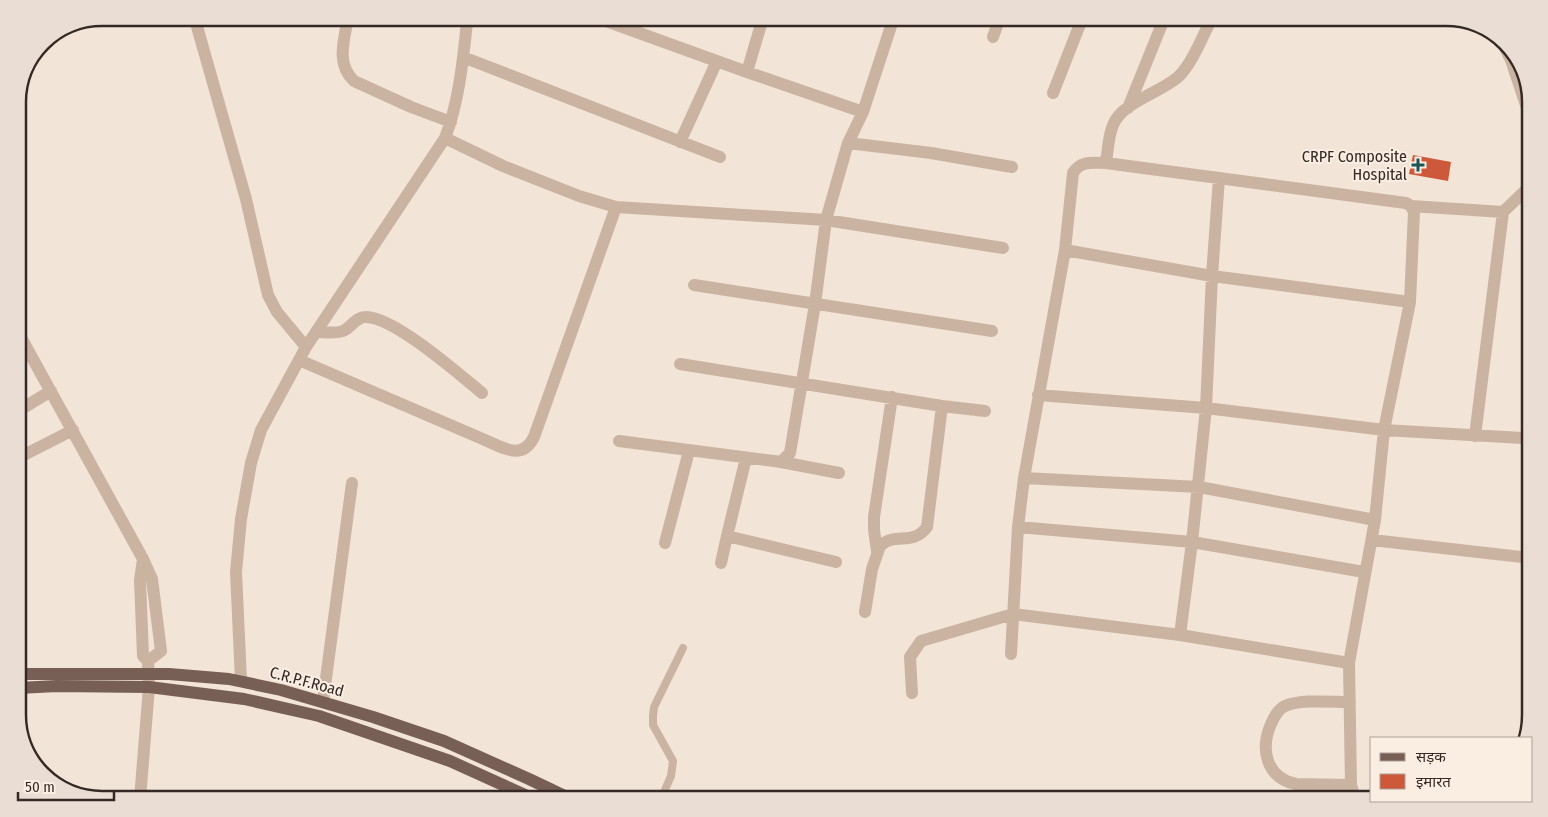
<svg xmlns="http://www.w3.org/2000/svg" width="1548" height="817" font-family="'Fira Sans Condensed','Noto Sans Devanagari',sans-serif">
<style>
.building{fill:#cd583a}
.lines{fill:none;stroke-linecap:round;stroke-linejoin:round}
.lane{stroke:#cbb3a2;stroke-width:8}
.street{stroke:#cbb3a2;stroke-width:12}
.primary{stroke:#785f55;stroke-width:12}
.poi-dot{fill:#195658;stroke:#faeee3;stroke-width:2}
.labels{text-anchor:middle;stroke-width:4;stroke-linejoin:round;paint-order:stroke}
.poi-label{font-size:16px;fill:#352925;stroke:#faeee3;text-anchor:end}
.street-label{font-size:16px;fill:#352925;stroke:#faeee3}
.rim{fill:none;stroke:#352925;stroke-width:2.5}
</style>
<rect width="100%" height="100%" fill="#f2e4d6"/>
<path class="building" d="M 1413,155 L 1451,162 L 1448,181 L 1409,174 Z"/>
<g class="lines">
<path class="lane" d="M 661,799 L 671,776 L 673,761 L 653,725 L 653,716 L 654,707 L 683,648"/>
<path class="street" d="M 606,21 L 747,72
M 196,23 L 246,199 L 268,295 L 277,312 L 306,347
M 347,23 C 343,44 337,65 354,81 L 411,107 L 451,122
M 993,37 L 999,20
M 1503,44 L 1511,60 L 1529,114 L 1527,188
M 463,57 L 720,157
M 1053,93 L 1082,19
M 1128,108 L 1164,19
M 863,112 L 893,20
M 445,138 L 503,166 L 579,196 L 616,207 L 826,220 L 1003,248
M 680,142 L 717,61
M 848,143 L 931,153 L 1012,167
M 1106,163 C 1108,150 1108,137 1113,125 C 1122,102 1160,93 1178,77 C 1191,65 1201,40 1209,24
M 1411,206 L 1503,212 L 1475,436
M 1503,212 L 1530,186
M 1065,250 L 1212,276 L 1410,302
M 694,285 L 992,331
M 18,332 L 143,559 L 152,579 L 161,651 L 148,661
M 316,332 C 324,332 335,334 343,331 C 352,327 355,317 366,317 C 394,317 459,374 482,393
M 299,360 L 485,440 C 504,448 522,461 534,437 L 616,207
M 680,364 L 942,406 L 985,411
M 1038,395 L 1206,408 L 1384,430 L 1522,438 L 1530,440
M 18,411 L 51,391
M 619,441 L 774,461 L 781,462 L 790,453 L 815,304 L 826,220 L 848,143 L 863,112 L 747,72 L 762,21
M 18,458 L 73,430
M 746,458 L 727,536 L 836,562
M 781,462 L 839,473
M 1024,478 L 1199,487 L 1375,520
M 1018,527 L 1192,542 L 1206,408 L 1212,276 L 1219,178
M 1372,540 L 1530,558
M 665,543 L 689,451
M 877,551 L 874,530 L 874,517 L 892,397
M 721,563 L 727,536
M 865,612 L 872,569 L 880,546 C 896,531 912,547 927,527 L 942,406
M 1011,654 L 1018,527 L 1024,478 L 1065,250 L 1073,173 C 1081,160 1092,163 1106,163 L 1406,203 L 1411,206 L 1414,212 L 1410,302 L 1384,430 L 1375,520 L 1349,663 L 1351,785 L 1355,799
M 1349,663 L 1180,635 L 1192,542 L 1364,572
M 241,681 L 236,572 L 241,519 L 251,463 L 261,430 L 306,347 L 445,138 C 459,102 463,60 467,22
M 912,693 L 910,657 L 921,641 L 1013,614 L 1180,635
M 323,701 L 352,483
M 1350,702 C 1332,702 1301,699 1285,706 C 1278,709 1274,717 1271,724 C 1260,749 1266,778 1296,784 L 1351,785
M 140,799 L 149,687 L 148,661 L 143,656 L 140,580 L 143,559
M 506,799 L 510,788"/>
<path class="primary" d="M 18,674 L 169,674 L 229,679 L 281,690 L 373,717 L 444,741 L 529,779 L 571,799
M 18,688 L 57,686 L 149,687 L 244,699 L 319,716 L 450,761 L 534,799"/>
</g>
<path class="poi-dot" d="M1415.5 157.5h5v5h5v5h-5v5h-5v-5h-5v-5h5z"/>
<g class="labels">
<g class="poi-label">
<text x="1407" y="162">CRPF Composite<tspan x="1407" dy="18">Hospital</tspan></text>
</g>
<g class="street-label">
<text transform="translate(307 681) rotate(15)" y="6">C.R.P.F.Road</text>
</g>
</g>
<path d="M0 0H1548V817H0ZM102 26H1446A76 76 0 0 1 1522 102V715A76 76 0 0 1 1446 791H102A76 76 0 0 1 26 715V102A76 76 0 0 1 102 26Z" fill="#eaded4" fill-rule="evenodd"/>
<path class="rim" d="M102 26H1446A76 76 0 0 1 1522 102V715A76 76 0 0 1 1446 791H102A76 76 0 0 1 26 715V102A76 76 0 0 1 102 26Z"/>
<rect x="1370" y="737" width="162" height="65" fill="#faeee3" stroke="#ab9f97"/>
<rect x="1380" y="753" width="25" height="8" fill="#785f55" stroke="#ab9f97"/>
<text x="1416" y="762" font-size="15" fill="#352925">सड़क</text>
<rect x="1380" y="774" width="25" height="15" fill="#cd583a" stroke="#ab9f97"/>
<text x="1416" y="787" font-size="15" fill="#352925">इमारत</text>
<path d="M18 792v8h96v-8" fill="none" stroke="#352925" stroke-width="2.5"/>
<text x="25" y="792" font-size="15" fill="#352925" stroke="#faeee3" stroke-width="4" paint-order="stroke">50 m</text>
</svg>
